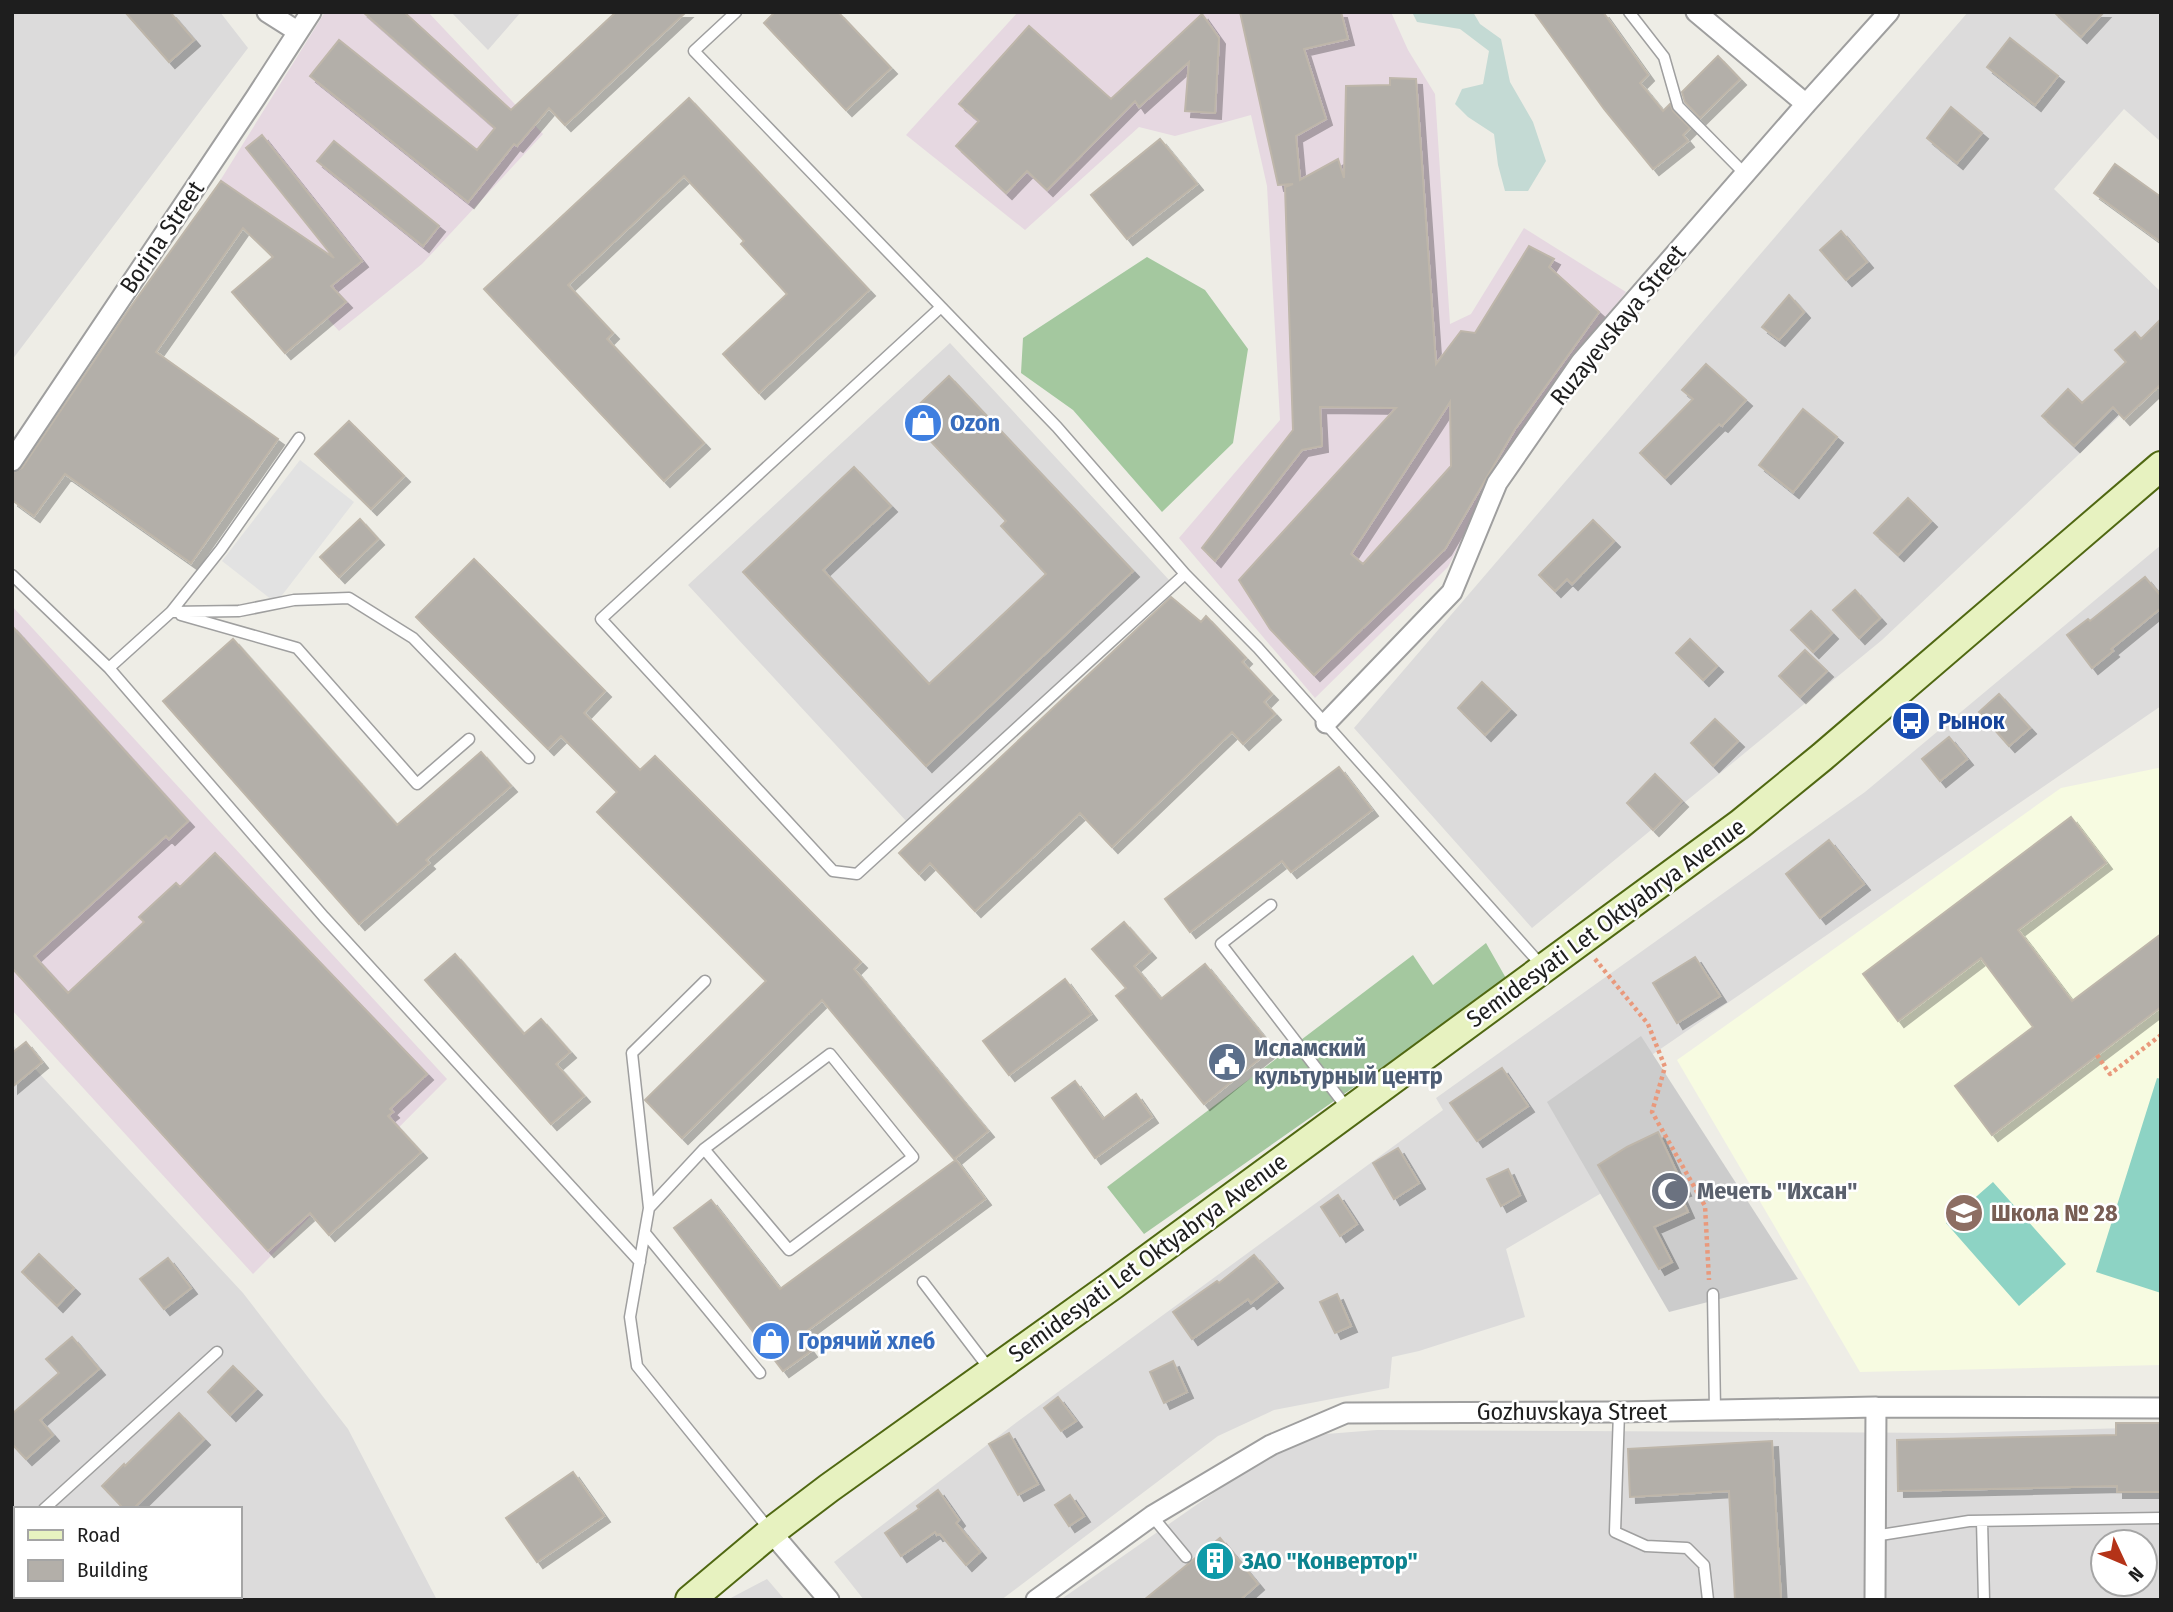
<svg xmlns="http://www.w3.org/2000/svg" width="2173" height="1612" font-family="'Fira Sans Condensed',sans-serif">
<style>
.residential{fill:#dcdbdb;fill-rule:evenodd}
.industrial{fill:#e6d8e1}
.education{fill:#f7fbe1}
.religious{fill:#ccc}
.forest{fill:#a4c89f}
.wetland{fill:#c4dad4}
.pitch{fill:#8dd3c4}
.parking{fill:#e2e2e2}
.building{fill:#b3afa9;stroke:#beb6aa;stroke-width:2;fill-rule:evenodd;filter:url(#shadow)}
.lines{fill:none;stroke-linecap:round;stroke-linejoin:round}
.lane-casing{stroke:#9f9f9f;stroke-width:13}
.street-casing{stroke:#9f9f9f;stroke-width:23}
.secondary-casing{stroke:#506812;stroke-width:32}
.path{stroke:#e9997c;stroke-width:4.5;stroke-dasharray:3.5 3.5;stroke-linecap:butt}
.lane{stroke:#fff;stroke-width:10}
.street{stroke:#fff;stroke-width:19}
.secondary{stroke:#e7f2c0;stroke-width:28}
.labels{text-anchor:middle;stroke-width:5;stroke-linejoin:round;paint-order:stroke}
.street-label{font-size:24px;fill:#1e1e1e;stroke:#fff}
.shop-label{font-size:24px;font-weight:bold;fill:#366cbe;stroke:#fff;text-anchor:start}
.transit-label{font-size:24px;font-weight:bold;fill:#164399;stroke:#fff;text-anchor:start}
.service-label{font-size:24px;font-weight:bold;fill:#4e5e75;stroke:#fff;text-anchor:start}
.worship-label{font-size:24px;font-weight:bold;fill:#5b616d;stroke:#fff;text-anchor:start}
.education-label{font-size:24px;font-weight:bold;fill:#785e54;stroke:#fff;text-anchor:start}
.culture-label{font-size:24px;font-weight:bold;fill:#0d838f;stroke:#fff;text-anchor:start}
</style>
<defs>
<filter id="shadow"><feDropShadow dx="6" dy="6" stdDeviation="0" flood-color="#0004"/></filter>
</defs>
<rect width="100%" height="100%" fill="#eeede6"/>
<path class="residential" d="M 12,12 L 220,12 L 248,48 L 12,360 Z
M 451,12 L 521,12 L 488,50 Z
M 1968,12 L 2161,12 L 2161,142 L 2124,109 L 2054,189 L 2161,292 L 2161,377 L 1882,640 L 1532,928 L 1354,728 Z
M 950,343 L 1170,581 L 908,823 L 688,585 Z
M 2161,545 L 2161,706 L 1567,1113 L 1610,1188 L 1506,1249 L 1525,1317 L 1419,1351 L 1392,1357 L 1389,1388 L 1274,1410 L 1218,1436 L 1001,1600 L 864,1600 L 834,1562 L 1017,1422 L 1443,1110 L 1436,1098 L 1865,792 Z
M 12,1044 L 243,1293 L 348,1429 L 437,1600 L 12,1600 ZM 16,1509 L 240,1509 L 240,1596 L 16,1596 Z
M 2161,1427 L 2161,1600 L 1060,1600 L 1268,1455 L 1326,1434 L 1377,1430 L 1953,1433 ZM 2103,1542 L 2145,1542 L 2145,1584 L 2103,1584 Z
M 767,1579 L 785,1600 L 727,1600 Z"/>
<path class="industrial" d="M 325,12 L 428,12 L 543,134 L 422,264 L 339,331 L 213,192 Z
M 1018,12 L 1391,12 L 1408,50 L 1435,94 L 1450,324 L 1471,314 L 1524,228 L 1626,292 L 1590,338 L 1498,469 L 1448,567 L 1315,698 L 1179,538 L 1280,420 L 1267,186 L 1251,115 L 1175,136 L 1139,127 L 1025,230 L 906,135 Z
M 12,606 L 447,1079 L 253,1274 L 12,1010 Z"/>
<path class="education" d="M 2158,768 L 2161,769 L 2161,1365 L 1860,1372 L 1677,1060 L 2061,788 Z"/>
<path class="religious" d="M 1641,1036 L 1798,1279 L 1669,1312 L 1547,1102 Z"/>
<path class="forest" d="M 1147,257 L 1205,290 L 1248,349 L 1233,443 L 1162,512 L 1073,410 L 1021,373 L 1023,338 Z
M 1486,943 L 1507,980 L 1144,1234 L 1107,1187 L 1413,955 L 1433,985 Z"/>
<path class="wetland" d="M 1412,12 L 1473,12 L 1480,24 L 1501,39 L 1510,82 L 1533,122 L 1546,161 L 1528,191 L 1505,191 L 1498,165 L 1494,134 L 1468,117 L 1455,104 L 1462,89 L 1483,84 L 1489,51 L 1460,29 L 1417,22 Z"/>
<path class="pitch" d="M 2157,1078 L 2161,1079 L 2161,1293 L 2096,1272 Z
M 1993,1182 L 2066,1264 L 2019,1306 L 1946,1223 Z"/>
<path class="parking" d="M 300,460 L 354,502 L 276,603 L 222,561 Z"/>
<path class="building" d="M 125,12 L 170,12 L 194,40 L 169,62 Z
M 363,12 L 404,12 L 511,110 L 616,12 L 686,12 L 565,125 L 549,108 L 517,146 L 514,144 L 468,202 L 310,76 L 339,40 L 477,150 L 495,128 Z
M 775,12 L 838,12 L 891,68 L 846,110 L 764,23 Z
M 1240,12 L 1341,12 L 1348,39 L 1304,49 L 1326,119 L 1296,136 L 1300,180 L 1338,159 L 1344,178 L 1346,86 L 1390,85 L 1390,78 L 1416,79 L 1436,364 L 1461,331 L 1475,333 L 1529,246 L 1554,259 L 1549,267 L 1599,312 L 1515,429 L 1445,549 L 1314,675 L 1270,629 L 1239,580 L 1396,408 L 1320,407 L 1322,446 L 1302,450 L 1215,561 L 1202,548 L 1293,430 L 1285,187 L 1293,184 L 1278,185 ZM 1450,402 L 1451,466 L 1363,564 L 1351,554 Z
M 1534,12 L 1603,12 L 1648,75 L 1640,83 L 1663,111 L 1670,104 L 1673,111 L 1690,128 L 1683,135 L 1688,141 L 1653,169 L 1604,109 Z
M 2054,12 L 2104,12 L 2081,37 Z
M 1202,14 L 1219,38 L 1215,113 L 1185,111 L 1189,62 L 1139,107 L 1135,101 L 1047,190 L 1027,171 L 1006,193 L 956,146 L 979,121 L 959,104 L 1029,26 L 1111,99 Z
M 2010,38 L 2058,76 L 2035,105 L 1987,67 Z
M 1718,56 L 1740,79 L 1700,118 L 1685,102 L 1682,92 Z
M 689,98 L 869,290 L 759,393 L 723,354 L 787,294 L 741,244 L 744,241 L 684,176 L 568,285 L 613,333 L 607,339 L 704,443 L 664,481 L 484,289 Z
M 1951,107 L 1982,133 L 1957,163 L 1927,138 Z
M 262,135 L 362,261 L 331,286 L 346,302 L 285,353 L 232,292 L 273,257 L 243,228 L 156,352 L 278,439 L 191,563 L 65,474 L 34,516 L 12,500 L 12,473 L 22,468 L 127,312 L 221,181 L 334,258 L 246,148 Z
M 1160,139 L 1197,184 L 1127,239 L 1091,195 Z
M 334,141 L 439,226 L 423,246 L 317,161 Z
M 2115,164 L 2161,197 L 2161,242 L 2094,193 Z
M 1841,231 L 1867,262 L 1846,280 L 1820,250 Z
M 1789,295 L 1804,312 L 1779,340 L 1762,327 Z
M 2161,319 L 2161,384 L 2124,419 L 2113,407 L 2074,446 L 2042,416 L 2068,389 L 2082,403 L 2126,362 L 2115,350 L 2135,332 L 2141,339 Z
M 1706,364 L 1746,400 L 1722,426 L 1719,424 L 1665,478 L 1640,453 L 1693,399 L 1682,390 Z
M 949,376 L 1133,571 L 926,766 L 743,572 L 854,467 L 891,506 L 823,570 L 929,684 L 1046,574 L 1001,526 L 1006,521 L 907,416 Z
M 1803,409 L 1837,437 L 1793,492 L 1759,465 Z
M 349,421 L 404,476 L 371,509 L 315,454 Z
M 1908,498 L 1931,521 L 1898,555 L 1874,533 Z
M 360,519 L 378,539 L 339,577 L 320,557 Z
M 1593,520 L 1614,541 L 1572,584 L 1567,579 L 1555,591 L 1539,575 Z
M 474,559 L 605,691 L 584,713 L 640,770 L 655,756 L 861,962 L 854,969 L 988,1131 L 954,1159 L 822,1000 L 682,1138 L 645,1100 L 766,981 L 597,812 L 617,792 L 561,736 L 548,749 L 416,617 Z
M 2145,577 L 2161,596 L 2161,608 L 2111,649 L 2113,651 L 2092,668 L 2067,635 L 2088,619 L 2090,621 Z
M 1855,590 L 1880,618 L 1859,638 L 1833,610 Z
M 1171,597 L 1201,622 L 1206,616 L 1246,658 L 1242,662 L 1272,694 L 1264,702 L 1275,714 L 1243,744 L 1232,732 L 1112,847 L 1080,813 L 975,911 L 930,863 L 919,874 L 899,853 Z
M 1811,611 L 1832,633 L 1813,652 L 1791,630 Z
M 12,626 L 188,821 L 169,839 L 166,836 L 34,956 L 68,993 L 144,922 L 139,917 L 176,883 L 180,887 L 215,853 L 427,1074 L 390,1109 L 393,1112 L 388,1116 L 421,1152 L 329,1235 L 310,1213 L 268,1251 L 12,968 Z
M 233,639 L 397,825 L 481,752 L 511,786 L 426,860 L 429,863 L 359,924 L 163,701 Z
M 1690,639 L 1717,666 L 1703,680 L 1676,653 Z
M 1805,650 L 1827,671 L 1800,697 L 1779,676 Z
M 1482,682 L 1510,709 L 1485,735 L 1458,708 Z
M 1999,694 L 2030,728 L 2009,746 L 1979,712 Z
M 1715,719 L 1738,741 L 1713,766 L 1691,743 Z
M 1949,737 L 1967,759 L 1940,781 L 1922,759 Z
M 1339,767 L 1372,810 L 1291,872 L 1282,861 L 1190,932 L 1165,899 Z
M 1655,774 L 1682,801 L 1653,830 L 1627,803 Z
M 2071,817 L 2106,863 L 2018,930 L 2072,1001 L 2161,934 L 2161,1007 L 1992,1135 L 1955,1086 L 2033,1027 L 1981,958 L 1898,1021 L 1863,974 Z
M 1829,840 L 1864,884 L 1820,918 L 1786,874 Z
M 1124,922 L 1150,952 L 1134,966 L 1161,999 L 1205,964 L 1273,1048 L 1204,1104 L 1116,996 L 1126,988 L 1092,949 Z
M 455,954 L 524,1034 L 541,1019 L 570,1052 L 556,1064 L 584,1096 L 551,1124 L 425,980 Z
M 1695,957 L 1720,996 L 1677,1023 L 1653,983 Z
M 1065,979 L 1091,1014 L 1009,1075 L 983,1041 Z
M 26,1042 L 42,1062 L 12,1087 L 12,1053 Z
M 1502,1068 L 1528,1106 L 1477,1141 L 1450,1103 Z
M 1075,1081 L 1103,1119 L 1136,1094 L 1152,1117 L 1095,1158 L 1052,1098 Z
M 1658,1132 L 1685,1190 L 1679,1192 L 1688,1212 L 1654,1227 L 1672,1262 L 1659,1269 L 1598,1165 L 1627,1147 Z
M 1398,1148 L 1419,1183 L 1394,1199 L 1373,1163 Z
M 956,1160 L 985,1199 L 800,1336 L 811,1351 L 783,1371 L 674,1228 L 711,1200 L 780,1289 Z
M 1508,1169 L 1520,1195 L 1501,1206 L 1487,1179 Z
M 1338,1195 L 1357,1224 L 1340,1236 L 1321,1207 Z
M 39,1254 L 74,1288 L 57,1306 L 22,1272 Z
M 1254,1255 L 1277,1282 L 1251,1303 L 1248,1299 L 1192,1339 L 1173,1312 L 1217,1281 L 1219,1283 Z
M 168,1258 L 191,1288 L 164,1309 L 140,1279 Z
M 1337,1294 L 1351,1326 L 1335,1333 L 1320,1302 Z
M 72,1337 L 99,1369 L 40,1420 L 53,1435 L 26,1459 L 12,1444 L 12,1414 L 59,1373 L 46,1359 Z
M 1173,1361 L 1187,1392 L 1164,1403 L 1150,1372 Z
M 233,1366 L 256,1389 L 230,1415 L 208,1392 Z
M 1058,1397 L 1076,1421 L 1061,1431 L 1044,1408 Z
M 179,1413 L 204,1439 L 133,1509 L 124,1509 L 102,1486 L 124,1464 L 125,1466 Z
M 2116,1423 L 2161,1423 L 2161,1492 L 2117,1492 L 2117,1486 L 1898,1491 L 1897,1440 L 2116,1435 Z
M 1009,1433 L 1038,1484 L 1018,1495 L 989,1444 Z
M 1772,1441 L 1781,1600 L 1735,1600 L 1729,1491 L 1630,1497 L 1628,1449 Z
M 573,1472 L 604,1516 L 537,1562 L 506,1518 Z
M 938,1490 L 959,1520 L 956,1523 L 980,1552 L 966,1565 L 940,1534 L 937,1535 L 935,1532 L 901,1556 L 885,1533 L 919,1509 L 917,1506 Z
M 1070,1495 L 1084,1516 L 1069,1526 L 1055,1505 Z
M 1220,1538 L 1258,1584 L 1240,1600 L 1144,1600 Z"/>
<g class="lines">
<defs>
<path id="lane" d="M 736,12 L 694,51 L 1057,427 L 1185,574 L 1258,648 L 1542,966
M 1629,12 L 1664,57 L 1678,106 L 1745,174
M 941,307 L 601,619 L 833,871 L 857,874 L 1185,574
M 12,575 L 109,668 L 324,917 L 640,1262
M 171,612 L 239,611 L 294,600 L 349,598 L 413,638 L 529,758
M 181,615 L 297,648 L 417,784 L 469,739
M 109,668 L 171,612 L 221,549 L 299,438
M 1271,905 L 1221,944 L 1347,1108
M 704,1149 L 789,1250 L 913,1157 L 830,1054 L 704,1149 L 649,1208 L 630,1317 L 637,1366 L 769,1529
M 649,1208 L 632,1053 L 705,981
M 645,1233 L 760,1373
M 923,1282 L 991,1371
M 1713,1294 L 1715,1410
M 1619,1412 L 1615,1532 L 1646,1546 L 1687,1548 L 1704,1565 L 1708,1600
M 44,1509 L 217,1352
M 1152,1516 L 1186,1557
M 1982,1521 L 1984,1600
M 1874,1536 L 1969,1521 L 2161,1518
M 12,1538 L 16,1535"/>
<path id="street" d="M 267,12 L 297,31
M 1696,12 L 1806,104
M 12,461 L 256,97 L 311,12
M 1326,723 L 1452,592 L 1497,483 L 1581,362 L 1806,104 L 1889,12
M 771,1532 L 829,1600
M 1036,1600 L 1152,1516 L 1271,1445 L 1346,1413 L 1619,1412 L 1876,1407 L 2161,1408
M 1875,1600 L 1876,1407"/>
<path id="secondary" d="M 690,1600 L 771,1532 L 829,1488 L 1114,1284 L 1740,824 L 1822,757 L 2161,466"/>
</defs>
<use href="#lane" class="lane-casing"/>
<use href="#street" class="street-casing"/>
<use href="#secondary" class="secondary-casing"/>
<path class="path" d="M 1595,959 L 1648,1024 L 1665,1067 L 1652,1112 L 1705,1206 L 1709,1280
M 2097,1055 L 2110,1074 L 2161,1035"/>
<use href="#lane" class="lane"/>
<use href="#street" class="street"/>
<use href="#secondary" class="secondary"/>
</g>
<defs>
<symbol id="shop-disc" viewBox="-11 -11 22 22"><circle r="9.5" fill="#3f7fe0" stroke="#fff"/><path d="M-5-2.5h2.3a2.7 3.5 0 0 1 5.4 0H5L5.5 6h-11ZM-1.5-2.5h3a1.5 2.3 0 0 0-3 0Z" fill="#fff"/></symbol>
<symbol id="bus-disc" viewBox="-11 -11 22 22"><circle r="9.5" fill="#1a4fb4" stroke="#fff"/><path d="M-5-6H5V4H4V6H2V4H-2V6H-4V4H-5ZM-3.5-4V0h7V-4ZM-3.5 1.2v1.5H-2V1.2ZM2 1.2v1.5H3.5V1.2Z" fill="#fff"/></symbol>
<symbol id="civic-disc" viewBox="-11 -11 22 22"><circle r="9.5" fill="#5c6f8a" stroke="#fff"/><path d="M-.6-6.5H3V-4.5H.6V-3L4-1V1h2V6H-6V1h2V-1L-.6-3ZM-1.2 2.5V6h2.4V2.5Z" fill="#fff"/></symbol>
<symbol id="mosque-disc" viewBox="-11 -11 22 22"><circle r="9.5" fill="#6b7280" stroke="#fff"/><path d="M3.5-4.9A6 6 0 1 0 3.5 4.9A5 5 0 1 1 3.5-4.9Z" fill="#fff"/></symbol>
<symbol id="school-disc" viewBox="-11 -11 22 22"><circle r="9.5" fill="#8d6e63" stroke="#fff"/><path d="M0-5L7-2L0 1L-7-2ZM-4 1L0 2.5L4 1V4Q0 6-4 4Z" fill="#fff"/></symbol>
<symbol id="building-disc" viewBox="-11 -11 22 22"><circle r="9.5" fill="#0f9aa8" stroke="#fff"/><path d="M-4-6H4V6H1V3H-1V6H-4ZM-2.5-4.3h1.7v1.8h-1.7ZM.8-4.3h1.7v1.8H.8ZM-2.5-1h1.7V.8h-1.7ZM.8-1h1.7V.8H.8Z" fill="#fff"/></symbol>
</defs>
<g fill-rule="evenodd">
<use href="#shop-disc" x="901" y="401" width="44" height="44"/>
<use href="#bus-disc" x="1889" y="699" width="44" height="44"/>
<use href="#civic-disc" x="1205" y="1040" width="44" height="44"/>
<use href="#mosque-disc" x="1648" y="1169" width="44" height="44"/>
<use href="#school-disc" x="1942" y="1191" width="44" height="44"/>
<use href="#shop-disc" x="749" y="1319" width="44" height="44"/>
<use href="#building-disc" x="1193" y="1539" width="44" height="44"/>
</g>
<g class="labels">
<g class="street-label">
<text transform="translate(162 237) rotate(-56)" y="8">Borina Street</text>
<text transform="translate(1618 325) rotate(-51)" y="8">Ruzayevskaya Street</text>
<text transform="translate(1606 923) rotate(-36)" y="8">Semidesyati Let Oktyabrya Avenue</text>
<text transform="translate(1148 1258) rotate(-36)" y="8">Semidesyati Let Oktyabrya Avenue</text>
<text x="1572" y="1420">Gozhuvskaya Street</text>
</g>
<g class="shop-label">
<text x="950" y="431">Ozon</text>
<text x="798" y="1349">Горячий хлеб</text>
</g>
<g class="transit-label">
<text x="1938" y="729">Рынок</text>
</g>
<g class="service-label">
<text x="1254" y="1056">Исламский<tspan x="1254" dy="28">культурный центр</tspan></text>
</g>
<g class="worship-label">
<text x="1697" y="1199">Мечеть "Ихсан"</text>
</g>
<g class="education-label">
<text x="1991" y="1221">Школа № 28</text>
</g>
<g class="culture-label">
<text x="1242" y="1569">ЗАО "Конвертор"</text>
</g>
</g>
<rect width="2173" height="1612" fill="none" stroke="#1e1e1e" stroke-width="28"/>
<rect x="14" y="1507" width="228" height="91" fill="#ffffff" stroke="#a5a5a5" stroke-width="2"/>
<rect x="28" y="1530" width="35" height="10" fill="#e7f2c0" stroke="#a5a5a5" stroke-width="2"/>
<text x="77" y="1542" font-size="21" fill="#1e1e1e">Road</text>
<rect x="28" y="1560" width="35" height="21" fill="#b3afa9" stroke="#a5a5a5" stroke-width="2"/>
<text x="77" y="1577" font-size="21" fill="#1e1e1e">Building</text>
<g transform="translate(2124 1563) rotate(134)"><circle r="33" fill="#ffffff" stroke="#a5a5a5" stroke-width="2"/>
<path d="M0-5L12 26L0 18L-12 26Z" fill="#b43318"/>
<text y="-10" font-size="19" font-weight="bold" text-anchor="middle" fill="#1e1e1e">N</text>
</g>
</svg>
